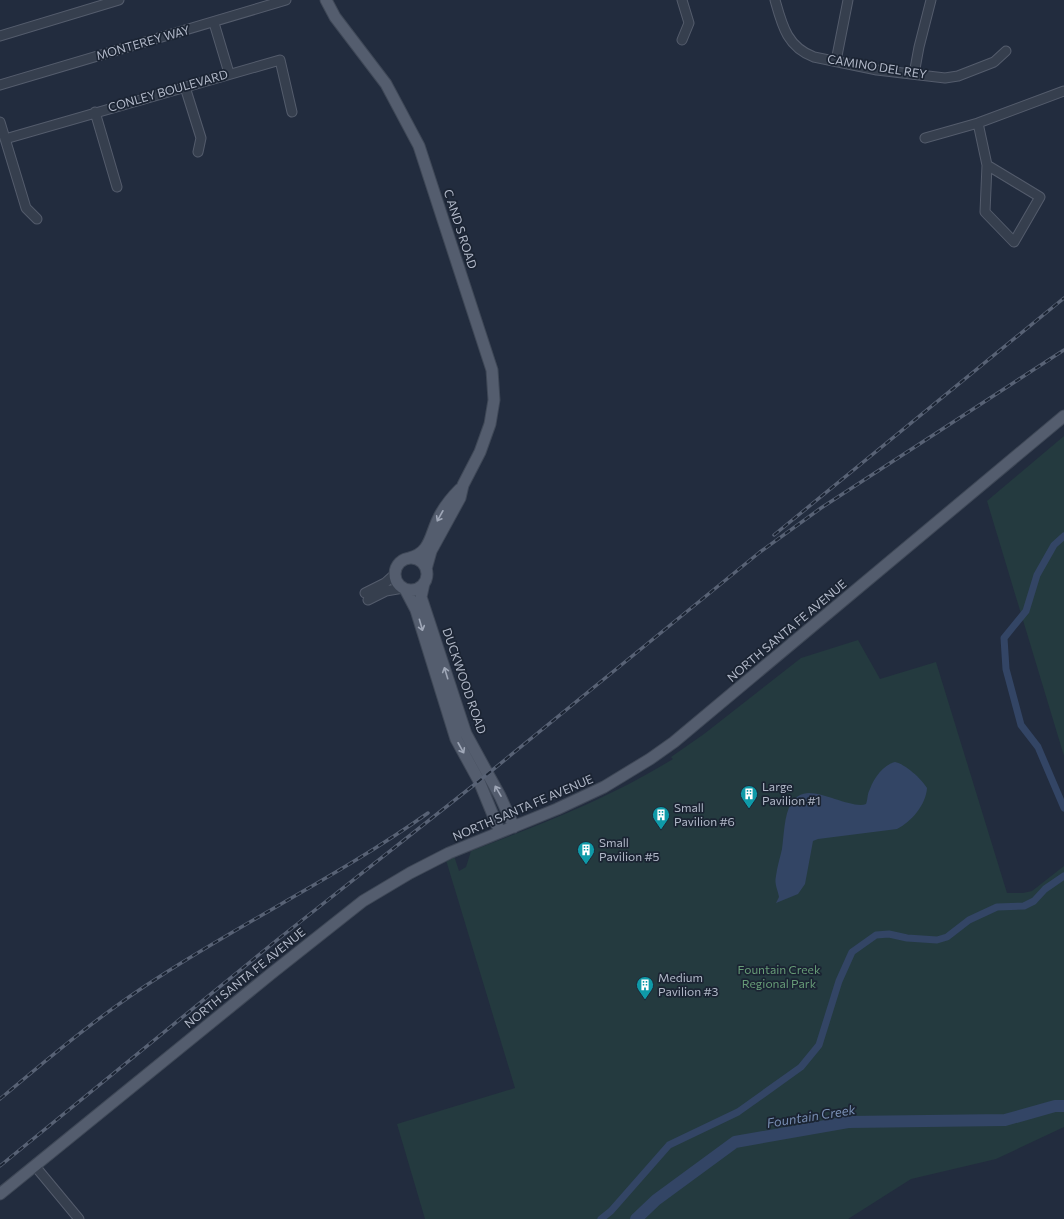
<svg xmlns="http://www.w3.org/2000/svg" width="1064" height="1219" font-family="Commissioner,sans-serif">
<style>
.green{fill:#243a3f}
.water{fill:#334565}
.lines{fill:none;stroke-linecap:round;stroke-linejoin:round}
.canal{stroke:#334565;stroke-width:7}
.river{stroke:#334565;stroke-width:12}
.minor-casing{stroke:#545c6c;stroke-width:11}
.major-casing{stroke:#3f4857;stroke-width:13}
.minor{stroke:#363f4e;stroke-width:9}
.major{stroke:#545d6e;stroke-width:11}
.rail-casing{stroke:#586275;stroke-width:3.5}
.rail{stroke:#1b2433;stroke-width:2;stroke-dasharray:6;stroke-linecap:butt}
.oneway{stroke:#9fa7b7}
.labels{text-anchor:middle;stroke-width:3.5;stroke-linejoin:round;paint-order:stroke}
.street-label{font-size:12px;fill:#b2b9c9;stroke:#1b2433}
.poi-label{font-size:12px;fill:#b2b9c9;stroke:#1b2433;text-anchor:start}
.park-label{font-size:12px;fill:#679c77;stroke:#1b2433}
.water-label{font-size:13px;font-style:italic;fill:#788eb3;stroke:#1b2433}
</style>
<rect width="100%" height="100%" fill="#222c3e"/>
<path class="green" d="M 1064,436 L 1064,756 L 987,501 Z
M 858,640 L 880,679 L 936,662 L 1007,893 L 1023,893 L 1032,891 L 1064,866 L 1064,1127 L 996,1159 L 911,1179 L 848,1219 L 425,1219 L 397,1124 L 515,1088 L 446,860 L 454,856 L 459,871 L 466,867 L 471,851 C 542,824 608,799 673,759 L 671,757 L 704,734 L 801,658 Z"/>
<path class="water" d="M 895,762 C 905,764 922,779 927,788 C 926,805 911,822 897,829 L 818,839 L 813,841 L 805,884 L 798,894 L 776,903 L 779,897 C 778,890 774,884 776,876 C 777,867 780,858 782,849 C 784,835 784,816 791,803 C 795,797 802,793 809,793 C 825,793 855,809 866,804 C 868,799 867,794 870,789 C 874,778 883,765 895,762 Z"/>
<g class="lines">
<path class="canal" d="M 1064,536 L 1054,545 L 1037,575 L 1026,611 L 1004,638 L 1006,669 L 1021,725 L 1038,747 L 1064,808
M 601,1219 L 611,1211 L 669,1145 L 738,1112 L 801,1067 L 819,1045 L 839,981 L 852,952 L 876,935 L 889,934 L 907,938 L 937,940 L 947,937 L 969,920 L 997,907 L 1024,906 L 1034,901 L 1045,889 L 1064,876"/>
<path class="river" d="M 636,1219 L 656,1200 L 735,1142 L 848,1122 L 1005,1120 L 1055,1106 L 1064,1106"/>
<defs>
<path id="minor" d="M 775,0 C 782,25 787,47 814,57 L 877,70 L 945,78 L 958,76 L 994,62 L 1006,51
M 214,23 L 229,73
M 0,36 L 119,0
M 682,40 L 689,23 L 682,0
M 836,61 L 848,0
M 914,74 L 919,47 L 931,0
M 0,85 L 286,0
M 185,87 L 201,138 L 198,152
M 95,112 L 117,187
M 0,122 L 26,208 L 37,219
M 978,123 L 987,165 L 1040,197 L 1014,242 L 985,212 L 987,165
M 925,138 L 978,123 L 1064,91
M 5,139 L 280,60 L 292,112
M 365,593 L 385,583 L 395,574
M 368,600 L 386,591 L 403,588
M 35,1166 L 79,1219"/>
<path id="major" d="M 326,0 L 335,17 L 386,84 L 419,146 L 492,370 L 494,400 L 490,424 L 480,452 L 463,485 L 460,498 L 431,551 L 426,569
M 409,558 C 431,553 430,534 439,517 C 444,507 452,497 460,489
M395 574a16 16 0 1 1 32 0a16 16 0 1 1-32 0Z
M 424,583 L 421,597 L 466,734 L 500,796 L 514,827
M 405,589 L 416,610 L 456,739 L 479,781 L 500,832
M 0,1194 L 272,973 L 363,901 L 410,873 L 449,853 L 557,809 L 604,787 L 650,759 L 674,742 L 1064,416"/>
</defs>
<use href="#minor" class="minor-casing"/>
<use href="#major" class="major-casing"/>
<use href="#minor" class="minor"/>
<use href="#major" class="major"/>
<defs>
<path id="rail" d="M 774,535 L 1064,298
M 0,1099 C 51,1056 102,1013 159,977 C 247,920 342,874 428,813
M 0,1166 L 277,940 L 479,781 L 760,552 L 821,508 L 1064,350"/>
</defs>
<use href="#rail" class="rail-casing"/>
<use href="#rail" class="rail"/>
</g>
<defs><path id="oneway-shaft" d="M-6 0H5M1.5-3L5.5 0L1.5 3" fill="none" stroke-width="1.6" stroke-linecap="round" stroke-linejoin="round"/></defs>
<g class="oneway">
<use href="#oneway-shaft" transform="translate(440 516) rotate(119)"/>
<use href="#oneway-shaft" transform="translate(421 625) rotate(74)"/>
<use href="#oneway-shaft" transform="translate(446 673) rotate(-107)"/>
<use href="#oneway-shaft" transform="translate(461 748) rotate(61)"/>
<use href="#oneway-shaft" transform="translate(498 791) rotate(-120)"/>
</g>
<defs>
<symbol id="building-pin" viewBox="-11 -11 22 30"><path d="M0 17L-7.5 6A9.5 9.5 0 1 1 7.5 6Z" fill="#0f9aa8" stroke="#1b2433"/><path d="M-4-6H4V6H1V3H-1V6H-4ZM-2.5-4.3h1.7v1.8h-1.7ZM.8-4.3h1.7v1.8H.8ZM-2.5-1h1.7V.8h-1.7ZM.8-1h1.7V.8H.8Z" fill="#fff"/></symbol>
</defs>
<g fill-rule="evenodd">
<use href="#building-pin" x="739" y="784" width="20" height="27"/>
<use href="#building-pin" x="651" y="805" width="20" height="27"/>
<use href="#building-pin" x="576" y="840" width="20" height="27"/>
<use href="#building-pin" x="635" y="975" width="20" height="27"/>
</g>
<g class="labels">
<g class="street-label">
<text transform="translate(143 43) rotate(-16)" y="4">MONTEREY WAY</text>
<text transform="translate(877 67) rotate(9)" y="4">CAMINO DEL REY</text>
<text transform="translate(168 91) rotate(-16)" y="4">CONLEY BOULEVARD</text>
<text transform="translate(460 229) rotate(72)" y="4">C AND S ROAD</text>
<text transform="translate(787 631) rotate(-40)" y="4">NORTH SANTA FE AVENUE</text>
<text transform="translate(464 681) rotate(71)" y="4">DUCKWOOD ROAD</text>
<text transform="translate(523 808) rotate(-23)" y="4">NORTH SANTA FE AVENUE</text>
<text transform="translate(245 978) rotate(-39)" y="4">NORTH SANTA FE AVENUE</text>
</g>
<g class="poi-label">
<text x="762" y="791">Large<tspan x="762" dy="14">Pavilion #1</tspan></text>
<text x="674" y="812">Small<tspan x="674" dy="14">Pavilion #6</tspan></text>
<text x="599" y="847">Small<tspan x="599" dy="14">Pavilion #5</tspan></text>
<text x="658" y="982">Medium<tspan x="658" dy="14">Pavilion #3</tspan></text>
</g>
<g class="park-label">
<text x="779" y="974">Fountain Creek<tspan x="779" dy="14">Regional Park</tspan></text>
</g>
<g class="water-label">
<text transform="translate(811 1116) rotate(-9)" y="5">Fountain Creek</text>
</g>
</g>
</svg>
